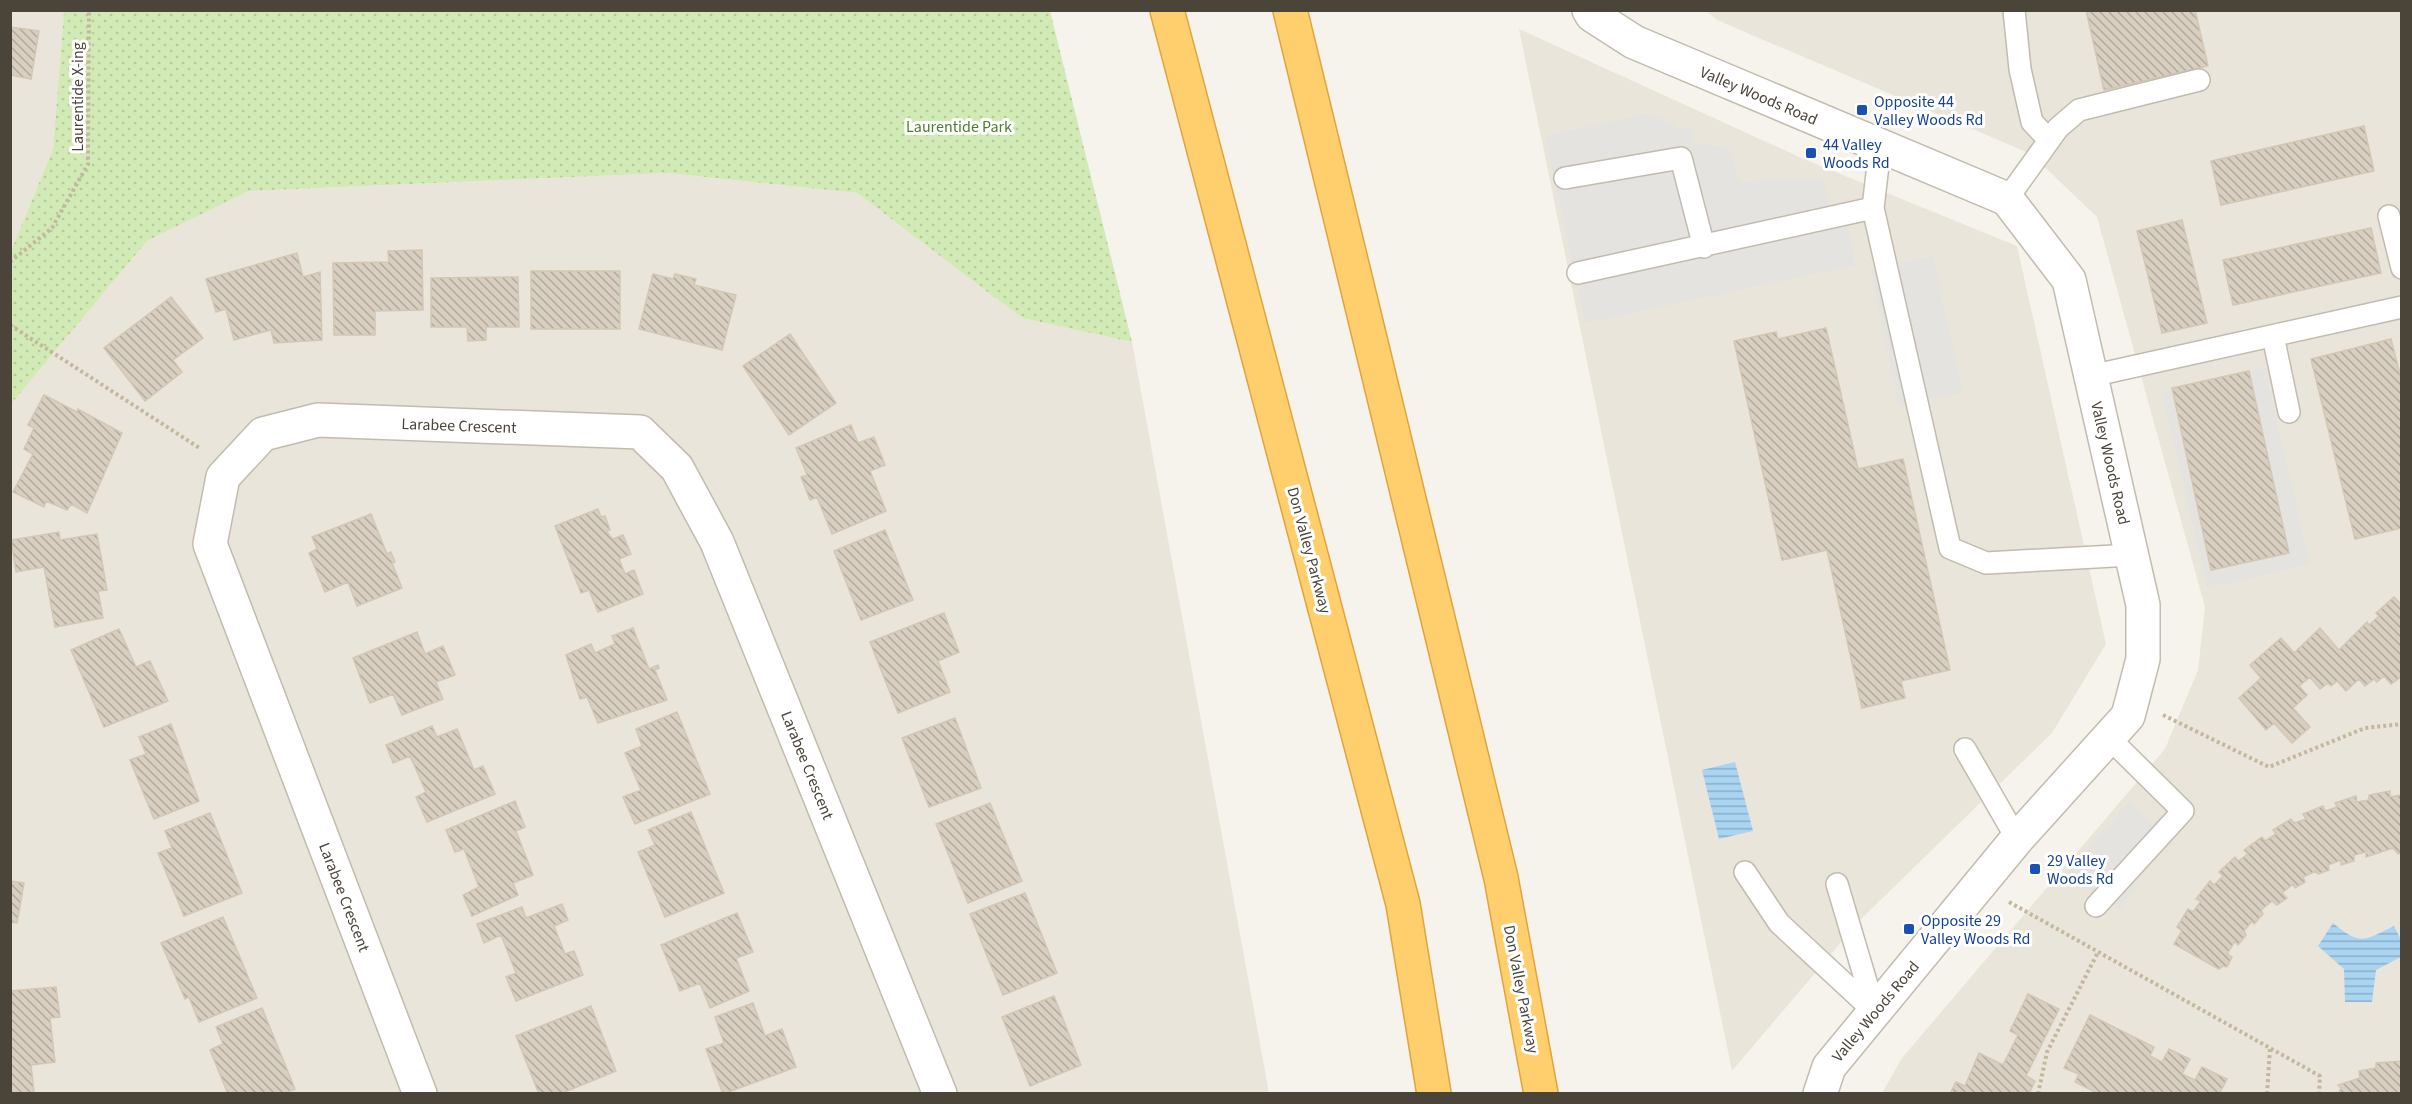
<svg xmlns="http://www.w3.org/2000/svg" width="2412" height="1104" font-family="'Source Sans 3',sans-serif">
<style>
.residential{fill:#eae5da}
.park{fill:url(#park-dots)}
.parking{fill:#e5e3e0}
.water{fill:url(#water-rules)}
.building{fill:url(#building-back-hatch);stroke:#d3c7b4;stroke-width:1.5}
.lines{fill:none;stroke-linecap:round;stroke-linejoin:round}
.service-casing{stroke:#c2bbae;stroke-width:24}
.minor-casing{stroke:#c2bbae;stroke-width:36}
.tertiary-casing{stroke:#c2bbae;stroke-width:36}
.motorway-casing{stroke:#e0a43c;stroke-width:36}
.path{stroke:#c4b79f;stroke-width:4;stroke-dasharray:3 3;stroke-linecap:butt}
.service{stroke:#fff;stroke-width:21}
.minor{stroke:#fff;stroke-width:33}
.tertiary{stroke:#fff;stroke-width:33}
.motorway{stroke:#ffcf6e;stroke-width:33}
.transit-dot{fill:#1a4fb4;stroke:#fff;stroke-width:2}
.labels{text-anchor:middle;stroke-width:6;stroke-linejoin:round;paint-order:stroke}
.street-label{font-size:16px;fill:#4b4439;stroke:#fff}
.transit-label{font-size:16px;fill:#164399;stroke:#fff;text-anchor:start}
.park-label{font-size:16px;fill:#4a7f2a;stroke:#fff}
</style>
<defs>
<pattern id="park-dots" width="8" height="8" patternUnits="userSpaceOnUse" patternTransform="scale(1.5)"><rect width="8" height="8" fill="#d2eab5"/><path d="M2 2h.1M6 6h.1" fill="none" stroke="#b6ca9c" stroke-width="1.8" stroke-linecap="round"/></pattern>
<pattern id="water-rules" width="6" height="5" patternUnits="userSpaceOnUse" patternTransform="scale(1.5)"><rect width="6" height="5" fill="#a9d4f2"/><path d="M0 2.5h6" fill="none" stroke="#8caec5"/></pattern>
<pattern id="building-back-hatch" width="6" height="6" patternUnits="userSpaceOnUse" patternTransform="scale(1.5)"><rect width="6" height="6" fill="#d8cfc1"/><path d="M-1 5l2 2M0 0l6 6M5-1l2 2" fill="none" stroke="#b1aa9e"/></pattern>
</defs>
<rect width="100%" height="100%" fill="#f6f3ec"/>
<path class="residential" d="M 11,11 L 64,11 L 53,149 L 11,251 Z
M 1706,11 L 2401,11 L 2401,1093 L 1882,1093 L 1902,1058 L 2165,749 L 2198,670 L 2205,607 L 2097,217 L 2031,154 L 1717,20 Z
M 1519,29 L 1806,160 L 2017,246 L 2106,644 L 2052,733 L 1860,920 L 1732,1071 Z
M 668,173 L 857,193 L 1022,318 L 1132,342 L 1269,1093 L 11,1094 L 11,404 L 147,241 L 249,191 Z"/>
<path class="park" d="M 64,11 L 1050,11 L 1132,342 L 1022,318 L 857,193 L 668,173 L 249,191 L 147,241 L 11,404 L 11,251 L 53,149 Z"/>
<path class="parking" d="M 1645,114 L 1672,123 L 1677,129 L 1691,126 L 1694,142 L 1729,148 L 1740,183 L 1769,179 L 1824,179 L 1830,208 L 1844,205 L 1856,265 L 1585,323 L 1545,136 Z
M 1933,256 L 1963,392 L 1899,406 L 1870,270 Z
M 2265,368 L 2310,564 L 2207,588 L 2162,392 Z
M 2130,801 L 2167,839 L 2120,909 L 2065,874 Z"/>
<path class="water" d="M 1735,762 L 1753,831 L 1719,839 L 1702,770 Z
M 2333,923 C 2361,946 2363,941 2394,926 L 2401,940 L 2401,957 L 2376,970 L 2372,1002 L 2345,1002 L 2344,969 L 2318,946 Z"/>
<path class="building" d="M 2086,10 L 2195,10 L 2208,66 L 2104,90 Z
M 10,27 L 39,31 L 31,79 L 10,75 Z
M 2364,126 L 2374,171 L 2221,205 L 2211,161 Z
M 2182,220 L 2207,323 L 2162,333 L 2137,231 Z
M 2371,228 L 2381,273 L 2233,305 L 2223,260 Z
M 422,250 L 423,310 L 375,311 L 375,335 L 334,335 L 333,263 L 389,262 L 388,251 Z
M 297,253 L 303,277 L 320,272 L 322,340 L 274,343 L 271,330 L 234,340 L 226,309 L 216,312 L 206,279 Z
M 531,271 L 620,271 L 620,329 L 531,329 Z
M 653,274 L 673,279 L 675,274 L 696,279 L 694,285 L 736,295 L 722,350 L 639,329 Z
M 518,277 L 519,327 L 486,327 L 486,340 L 468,341 L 467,327 L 431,327 L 431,278 Z
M 171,297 L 203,338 L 173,360 L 182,372 L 145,401 L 104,348 Z
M 1826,328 L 1858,469 L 1903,459 L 1950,670 L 1901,681 L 1905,698 L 1862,708 L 1827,550 L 1782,560 L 1734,341 L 1776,332 L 1778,339 Z
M 790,334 L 836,403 L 789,435 L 743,366 Z
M 2391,339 L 2402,382 L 2402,528 L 2355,539 L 2311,359 Z
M 2249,371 L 2289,553 L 2211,570 L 2172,388 Z
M 44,395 L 77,412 L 78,409 L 122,433 L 87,513 L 71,504 L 67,510 L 46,501 L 44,507 L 13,492 L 33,454 L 24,449 L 34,428 L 28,425 Z
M 851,425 L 858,443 L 874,437 L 885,465 L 870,471 L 886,511 L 832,534 L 817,497 L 810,500 L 801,477 L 807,475 L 796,448 Z
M 598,509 L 601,517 L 605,516 L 610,530 L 607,531 L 609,535 L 613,539 L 623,535 L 631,554 L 619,559 L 625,574 L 634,570 L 643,594 L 598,612 L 589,590 L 581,593 L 555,526 Z
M 371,514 L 387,554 L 391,552 L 395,562 L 392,563 L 402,588 L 357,606 L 348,582 L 325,592 L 309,553 L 317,549 L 312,537 Z
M 885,530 L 913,600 L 861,620 L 834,551 Z
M 59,532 L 60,540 L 97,534 L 107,590 L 98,591 L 103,618 L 55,627 L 44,567 L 16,572 L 11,540 Z
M 2394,597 L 2402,605 L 2402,676 L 2391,684 L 2384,676 L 2377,682 L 2374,679 L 2365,686 L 2359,679 L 2346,691 L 2337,681 L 2331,686 L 2328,683 L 2320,689 L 2310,677 L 2299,686 L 2307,695 L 2293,708 L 2310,727 L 2292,743 L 2274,723 L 2266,730 L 2239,698 L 2261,678 L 2250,665 L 2281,638 L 2294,653 L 2320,628 L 2339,650 L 2367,622 L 2369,625 L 2379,616 L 2376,613 Z
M 944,613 L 959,652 L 938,661 L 950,692 L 898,713 L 870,642 Z
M 633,628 L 649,669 L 658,665 L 659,668 L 655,670 L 667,700 L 598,723 L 587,697 L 580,699 L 566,655 L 591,644 L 595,653 L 615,644 L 612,636 Z
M 119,629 L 136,667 L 150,661 L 168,701 L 104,727 L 71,650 Z
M 417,632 L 425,654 L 443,646 L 455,675 L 436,682 L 443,699 L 402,715 L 393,694 L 370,703 L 353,658 Z
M 677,712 L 710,794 L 635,824 L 623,797 L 641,790 L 625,753 L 642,746 L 636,729 Z
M 955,718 L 981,788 L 929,807 L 902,738 Z
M 171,724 L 199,801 L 154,819 L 130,760 L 146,754 L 139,737 Z
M 432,726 L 437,737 L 457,729 L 474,770 L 483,766 L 495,794 L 427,822 L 416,797 L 426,792 L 410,756 L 393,763 L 386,745 Z
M 2390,791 L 2390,797 L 2402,795 L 2402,853 L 2398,854 L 2393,848 L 2366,857 L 2366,852 L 2354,855 L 2354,861 L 2341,865 L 2341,860 L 2328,865 L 2329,870 L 2318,874 L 2316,871 L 2303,877 L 2305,882 L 2295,888 L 2293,884 L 2282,893 L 2287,898 L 2277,905 L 2272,901 L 2261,910 L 2263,914 L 2254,924 L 2252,921 L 2244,931 L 2246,935 L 2238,945 L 2235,941 L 2227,954 L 2232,957 L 2227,967 L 2223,966 L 2219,969 L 2174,944 L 2182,931 L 2177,927 L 2188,909 L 2193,912 L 2201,901 L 2196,899 L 2210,881 L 2214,885 L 2223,876 L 2219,872 L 2235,857 L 2238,861 L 2248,854 L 2244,850 L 2262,837 L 2265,841 L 2276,834 L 2273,830 L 2291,819 L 2294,823 L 2306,819 L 2303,814 L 2323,806 L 2325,811 L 2337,807 L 2335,803 L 2356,796 L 2357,802 L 2369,800 L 2369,795 Z
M 515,801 L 525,827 L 516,831 L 533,875 L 513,883 L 518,895 L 472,916 L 463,895 L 479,887 L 464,849 L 455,852 L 446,830 Z
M 990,803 L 1022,881 L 968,903 L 936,824 Z
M 691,812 L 724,893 L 665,917 L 638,852 L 655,845 L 648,830 Z
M 210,813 L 242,893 L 184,916 L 158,853 L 172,848 L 165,831 Z
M 10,881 L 24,883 L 17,923 L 10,922 Z
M 1025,893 L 1057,973 L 1003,995 L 970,914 Z
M 562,904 L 568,920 L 554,926 L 565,954 L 574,951 L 583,975 L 516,1001 L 506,977 L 516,973 L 501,935 L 484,943 L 477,924 L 522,907 L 526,918 Z
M 737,913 L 753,952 L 736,958 L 749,991 L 710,1008 L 700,983 L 680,991 L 661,945 Z
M 223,917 L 257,998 L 199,1022 L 189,997 L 185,999 L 161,943 Z
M 56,987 L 60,1017 L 50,1018 L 55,1062 L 31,1065 L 34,1092 L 10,1094 L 10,991 Z
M 2028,994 L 2059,1009 L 2026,1076 L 2035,1081 L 2029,1094 L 1950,1094 L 1956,1082 L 1965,1086 L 1979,1053 L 2003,1065 L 2018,1035 L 2010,1031 Z
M 1054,996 L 1081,1065 L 1030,1086 L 1002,1017 Z
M 753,1003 L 765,1036 L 782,1029 L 796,1067 L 723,1094 L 706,1049 L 724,1043 L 715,1017 Z
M 591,1006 L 616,1071 L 560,1094 L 539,1094 L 516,1036 Z
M 262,1008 L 295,1089 L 283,1094 L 228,1094 L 210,1050 L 223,1044 L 216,1027 Z
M 2090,1015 L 2154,1047 L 2150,1056 L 2162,1062 L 2169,1049 L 2190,1059 L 2182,1074 L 2195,1080 L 2202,1067 L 2227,1079 L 2219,1094 L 2099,1094 L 2075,1082 L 2079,1074 L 2064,1068 Z
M 2402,1061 L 2402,1094 L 2338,1094 L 2341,1088 L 2338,1085 L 2360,1078 L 2359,1071 L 2376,1068 L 2376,1063 Z"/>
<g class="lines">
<defs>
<path id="service" d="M 2014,10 L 2020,69 L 2032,122 L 2049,140
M 1565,178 L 1681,158 L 1704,247
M 2007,199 L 2058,128 L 2079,110 L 2199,80
M 1873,208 L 1950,548 L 1986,563 L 2132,555
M 2389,216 L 2402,268
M 1578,273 L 1873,208 L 1880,148
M 2273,336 L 2289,412
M 2091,376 L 2402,307
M 1965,749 L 2017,839
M 1745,872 L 1779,923 L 1875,1012 L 1837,884
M 2096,906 L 2183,811 L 2109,738"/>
<path id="minor" d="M 420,1094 L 210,544 L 223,477 L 263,434 L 318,420 L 640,432 L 677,468 L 717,542 L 940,1094"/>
<path id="tertiary" d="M 1589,10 L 1592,15 L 1634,42 L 2007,199 L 2069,280 L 2143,605 L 2143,659 L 2128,716 L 2017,839 L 1829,1067 L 1820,1094"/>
<path id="motorway" d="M 1167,10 L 1403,904 L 1434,1094
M 1290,10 L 1501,878 L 1541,1094"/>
</defs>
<use href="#service" class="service-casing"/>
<use href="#minor" class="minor-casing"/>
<use href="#tertiary" class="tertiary-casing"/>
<use href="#motorway" class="motorway-casing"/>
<path class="path" d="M 10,262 L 52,228 L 88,164 L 89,10
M 10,325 L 201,449
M 2163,715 L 2269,767 L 2365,728 L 2402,724
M 2009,902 L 2320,1076 L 2319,1094
M 2038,1094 L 2047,1052 L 2098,952
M 2267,1094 L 2270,1048"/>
<use href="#service" class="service"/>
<use href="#minor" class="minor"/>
<use href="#tertiary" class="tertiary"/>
<use href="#motorway" class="motorway"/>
</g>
<g class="transit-dot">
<rect x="1856" y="104" width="12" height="12" rx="3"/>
<rect x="1805" y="147" width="12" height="12" rx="3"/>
<rect x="2029" y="863" width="12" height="12" rx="3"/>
<rect x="1903" y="923" width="12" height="12" rx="3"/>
</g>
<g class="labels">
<g class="street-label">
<text transform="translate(1759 95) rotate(23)" y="6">Valley Woods Road</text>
<text transform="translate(77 97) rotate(-90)" y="6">Laurentide X-ing</text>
<text transform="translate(459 425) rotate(2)" y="6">Larabee Crescent</text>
<text transform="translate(2111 463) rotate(77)" y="6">Valley Woods Road</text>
<text transform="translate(1310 550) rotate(75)" y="6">Don Valley Parkway</text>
<text transform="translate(808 765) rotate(68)" y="6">Larabee Crescent</text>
<text transform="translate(345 897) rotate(69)" y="6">Larabee Crescent</text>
<text transform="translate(1522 989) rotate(79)" y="6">Don Valley Parkway</text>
<text transform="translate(1875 1011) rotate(-50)" y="6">Valley Woods Road</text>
</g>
<g class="transit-label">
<text x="1874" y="107">Opposite 44<tspan x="1874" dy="18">Valley Woods Rd</tspan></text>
<text x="1823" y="150">44 Valley<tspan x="1823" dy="18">Woods Rd</tspan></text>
<text x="2047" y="866">29 Valley<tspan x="2047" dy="18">Woods Rd</tspan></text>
<text x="1921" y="926">Opposite 29<tspan x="1921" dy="18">Valley Woods Rd</tspan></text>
</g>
<g class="park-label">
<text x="959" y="132">Laurentide Park</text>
</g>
</g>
<rect width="2412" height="1104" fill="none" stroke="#4b4439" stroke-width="24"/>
</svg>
